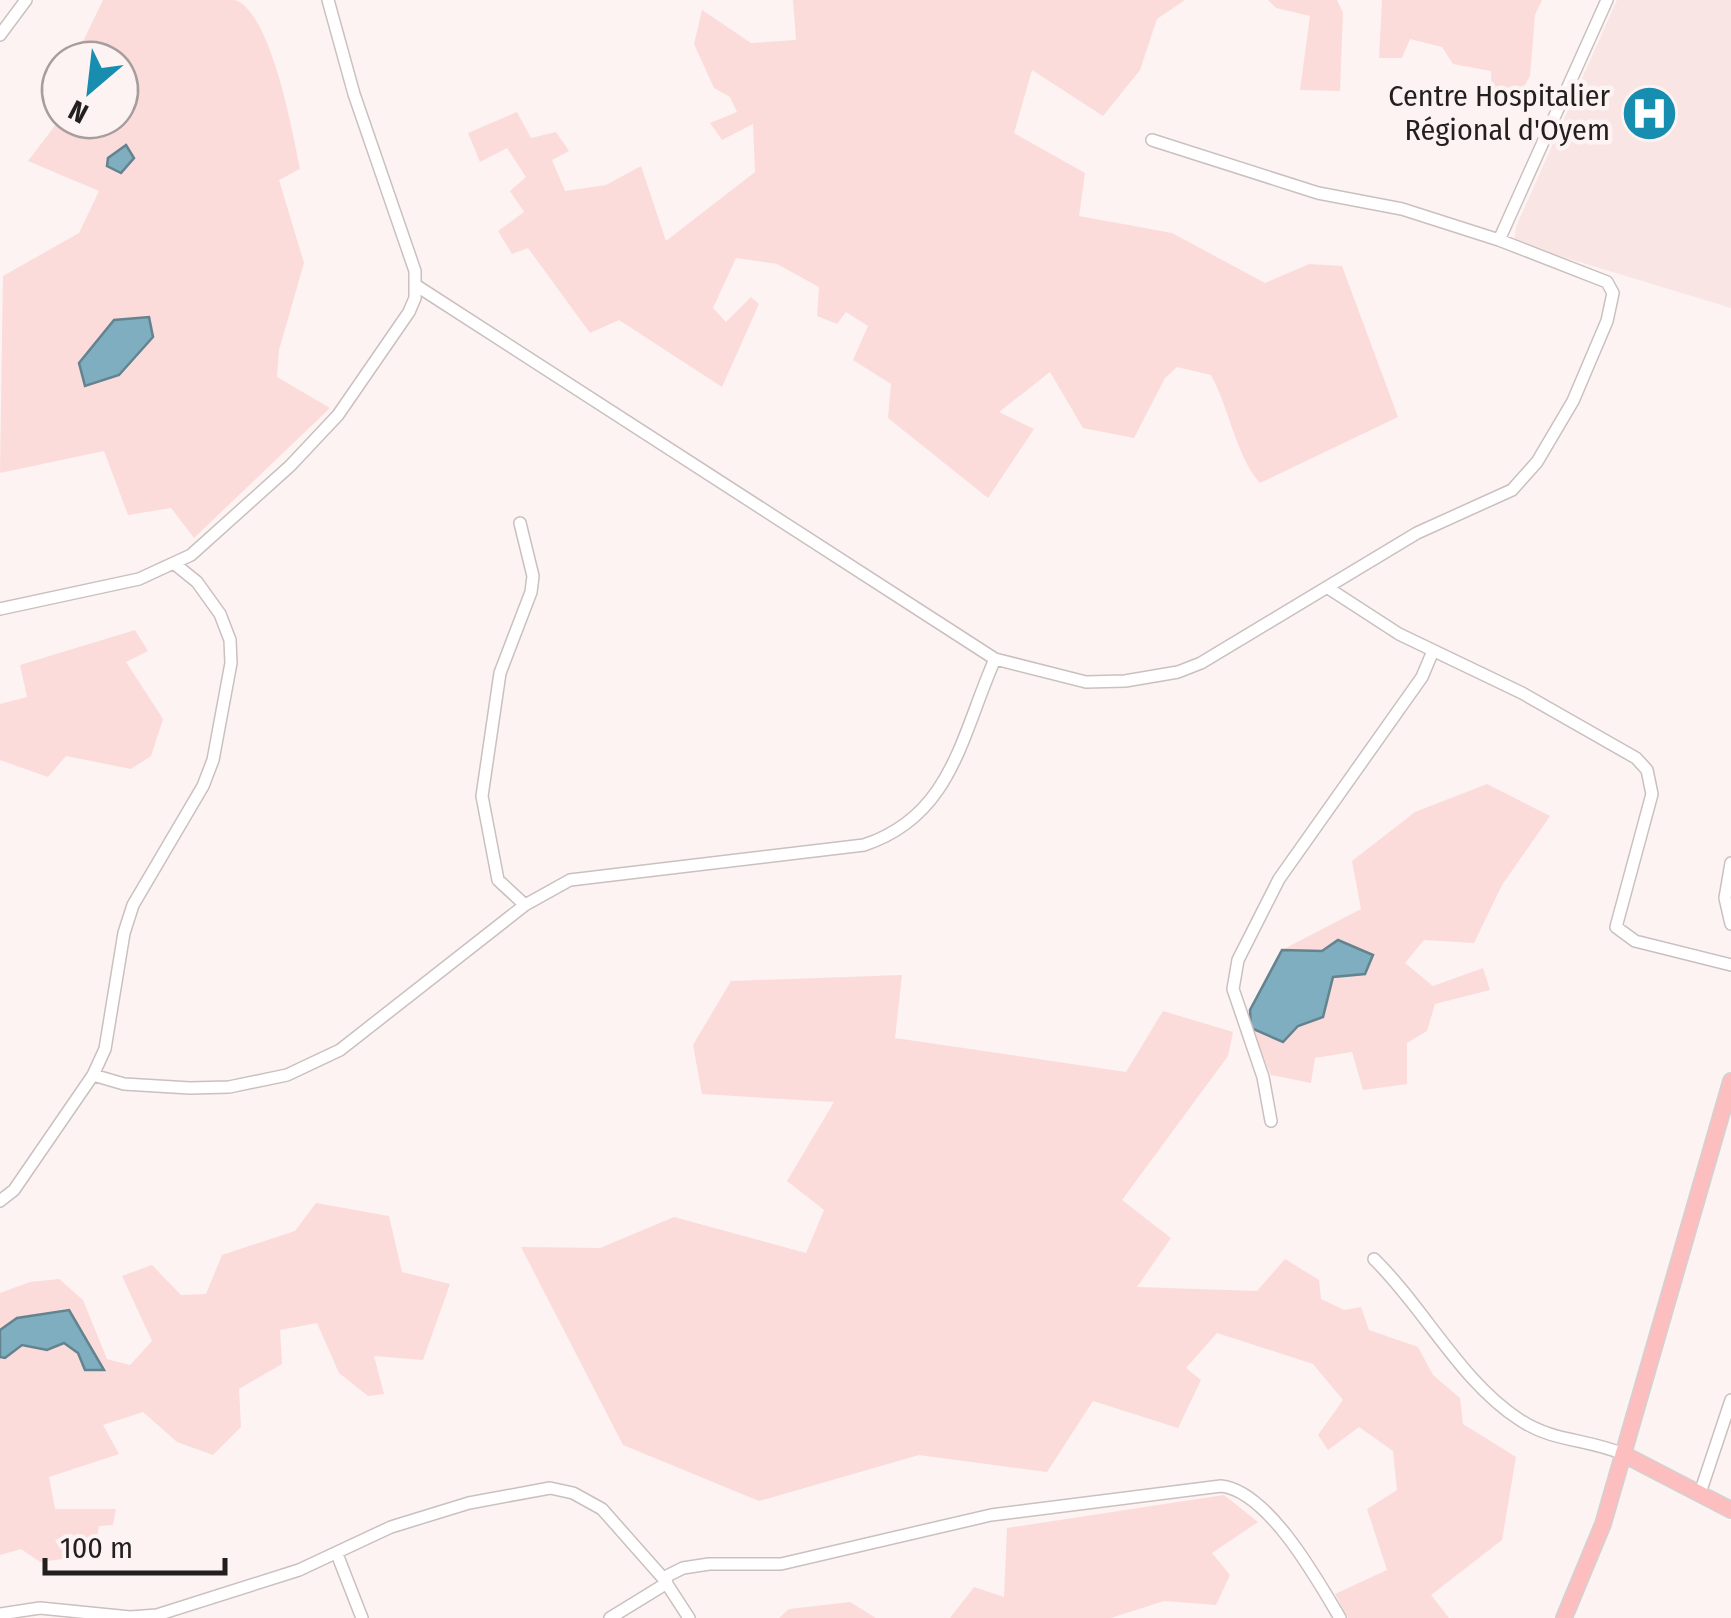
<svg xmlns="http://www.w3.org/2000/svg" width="1731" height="1618" font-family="'Fira Sans Condensed',sans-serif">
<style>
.built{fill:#f8e5e4}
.green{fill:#fbdcdb}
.water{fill:#7faec0;stroke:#63838f;stroke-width:2.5}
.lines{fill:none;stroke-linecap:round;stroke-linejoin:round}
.minor-casing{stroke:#cac0c0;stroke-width:14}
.major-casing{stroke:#d3d2d2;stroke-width:18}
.minor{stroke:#fff;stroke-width:11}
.major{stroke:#fcbebf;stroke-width:15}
.labels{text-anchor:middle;stroke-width:9;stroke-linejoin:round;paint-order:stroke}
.poi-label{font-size:30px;fill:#221f1e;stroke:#fcf3f2;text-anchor:end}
</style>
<rect width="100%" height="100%" fill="#fcf3f2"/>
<path class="built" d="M 1617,0 L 1731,0 L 1731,308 L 1514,242 L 1516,227 Z"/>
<path class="green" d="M 103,0 C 130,0 214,0 235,0 C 271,12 293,133 300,169 L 279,180 L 304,263 L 279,350 L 277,377 L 330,408 L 194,538 L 171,508 L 128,515 L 104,451 L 0,473 L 3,276 L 79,233 L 99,191 L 28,161 L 60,119 L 120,120 L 120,60 L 74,60 Z
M 793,0 L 1185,0 L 1157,19 L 1140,70 L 1103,116 L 1032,70 L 1014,133 L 1085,173 L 1079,216 L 1172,233 L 1265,283 L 1309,264 L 1342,266 L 1398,417 L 1260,483 C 1236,456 1230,410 1211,375 L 1177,367 L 1165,378 L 1134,438 L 1083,428 L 1050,372 L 999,412 L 1034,429 L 988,498 L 888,418 L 891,384 L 853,360 L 868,326 L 846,312 L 837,324 L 817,316 L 819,287 L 777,264 L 736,258 L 713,308 L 726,322 L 751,297 L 759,304 L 722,387 L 619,320 L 590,333 L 528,248 L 512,254 L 498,231 L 524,212 L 510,191 L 526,177 L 507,148 L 480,162 L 468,133 L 517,112 L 531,138 L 556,132 L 569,151 L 552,160 L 565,191 L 606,185 L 641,166 L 666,241 L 755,172 L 753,124 L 722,140 L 710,123 L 737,112 L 730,97 L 714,88 L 694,44 L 702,10 L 751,43 L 796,40 Z
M 1268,0 L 1337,0 L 1343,13 L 1340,91 L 1300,90 L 1310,16 L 1276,8 Z
M 1382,0 L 1542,0 L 1535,15 L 1530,76 L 1512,109 L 1492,98 L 1491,71 L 1453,64 L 1442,47 L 1410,39 L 1402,58 L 1379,58 Z
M 135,630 L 148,651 L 126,662 L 163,719 L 151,756 L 131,769 L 66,756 L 48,777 L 0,760 L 0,704 L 27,697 L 20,665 Z
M 1487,784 L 1550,816 L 1502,885 L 1474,943 L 1424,940 L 1405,963 L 1433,986 L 1483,968 L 1490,990 L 1435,1004 L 1427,1031 L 1407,1043 L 1407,1084 L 1363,1090 L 1352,1052 L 1315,1058 L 1311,1083 L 1271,1075 L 1251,1028 L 1284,1042 L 1298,1026 L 1323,1017 L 1333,977 L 1322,951 L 1282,950 L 1361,909 L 1352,861 L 1415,812 Z
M 902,975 L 895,1038 L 1126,1072 L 1163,1011 L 1233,1032 L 1228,1056 L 1122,1200 L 1171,1238 L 1137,1287 L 1257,1291 L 1285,1259 L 1319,1280 L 1321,1299 L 1344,1310 L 1361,1307 L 1369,1330 L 1418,1347 L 1433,1375 L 1460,1398 L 1463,1424 L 1516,1457 L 1502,1540 L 1431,1595 L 1449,1618 L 1348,1618 L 1335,1594 L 1387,1570 L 1367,1509 L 1397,1490 L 1393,1451 L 1359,1427 L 1328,1450 L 1318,1435 L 1343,1400 L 1313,1364 L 1217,1333 L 1186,1368 L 1201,1380 L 1178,1428 L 1093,1401 L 1047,1472 L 919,1455 L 759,1501 L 623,1445 L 521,1247 L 600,1248 L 674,1217 L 806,1253 L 824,1210 L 787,1181 L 834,1102 L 702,1094 L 693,1045 L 731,981 Z
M 316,1203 L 389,1216 L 402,1272 L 450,1284 L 423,1360 L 374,1356 L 384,1394 L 368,1396 L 339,1373 L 317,1323 L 280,1330 L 282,1364 L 239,1389 L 241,1427 L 213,1455 L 177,1442 L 143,1412 L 103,1425 L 119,1454 L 49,1477 L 55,1509 L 116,1509 L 113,1525 L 99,1526 L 94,1555 L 40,1562 L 21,1549 L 0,1555 L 0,1293 L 30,1282 L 59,1279 L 83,1300 L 107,1359 L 130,1365 L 152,1341 L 122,1276 L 152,1265 L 181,1295 L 206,1294 L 222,1255 L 295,1231 Z
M 1224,1495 L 1258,1522 L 1212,1553 L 1230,1575 L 1216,1605 L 1164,1601 L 1111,1618 L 950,1618 L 974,1587 L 1004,1597 L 1007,1528 Z
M 850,1602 L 876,1618 L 779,1618 L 789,1609 Z"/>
<path class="water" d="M 126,145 L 134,158 L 121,173 L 107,166 L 108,158 Z
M 149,317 L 153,337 L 119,375 L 85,386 L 79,363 L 114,320 Z
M 1338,940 L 1373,955 L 1365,974 L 1333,977 L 1323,1017 L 1298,1026 L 1283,1042 L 1251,1028 L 1250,1010 L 1282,950 L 1322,951 Z
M 69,1310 L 104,1370 L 85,1370 L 78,1353 L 64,1343 L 47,1350 L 22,1345 L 5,1358 L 0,1357 L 0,1330 L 17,1318 Z"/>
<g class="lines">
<defs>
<path id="minor" d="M 0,35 L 26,0
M 1499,240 L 1607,0
M 417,286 L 995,659 L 1086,682 L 1125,681 L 1178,672 L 1201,663 L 1417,533 L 1512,490 L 1537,462 L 1573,401 L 1607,321 L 1613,293 L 1607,282 L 1499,240 L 1402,209 L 1318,193 L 1152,140
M 520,523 L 533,576 L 531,592 L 500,673 L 482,796 L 498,880 L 525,905
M 1328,588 L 1399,634 L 1522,693 L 1636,758 L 1647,770 L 1652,794 L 1616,927 L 1635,941 L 1731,965
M 0,609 L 139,579 L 191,555 L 290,466 L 338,415 L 409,312 L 415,298 L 415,271 L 354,94 L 328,0
M 1731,863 L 1725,898 L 1731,924
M 93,1075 L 124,1084 L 190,1088 L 229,1087 L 287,1075 L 340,1050 L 525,905 L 570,880 L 864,845 C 952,816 961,736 995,659
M 1271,1121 L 1263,1077 L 1233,989 L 1238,960 L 1279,879 L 1422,677 L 1433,651
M 0,1201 L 14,1190 L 93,1075 L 105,1049 L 124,933 L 133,905 L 203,786 L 213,760 L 231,663 L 230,640 L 220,614 L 197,582 L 176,565
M 1374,1259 C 1425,1309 1460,1381 1520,1420 C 1553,1442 1589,1439 1623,1454
M 1700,1493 L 1731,1400
M 337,1554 L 362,1618
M 663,1578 L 683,1568 L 709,1564 L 781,1564 L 991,1515 L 1221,1486 C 1268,1491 1317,1579 1340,1618
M 0,1614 L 40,1608 L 130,1617 L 157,1615 L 299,1570 L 391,1527 L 469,1503 L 550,1488 L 573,1493 L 602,1509 L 663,1578 L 689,1618
M 610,1618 L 667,1583"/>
<path id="major" d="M 1623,1454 L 1731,1510
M 1564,1618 L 1603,1524 L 1731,1081"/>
</defs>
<use href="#minor" class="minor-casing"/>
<use href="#major" class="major-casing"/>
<use href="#minor" class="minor"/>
<use href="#major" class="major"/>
</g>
<defs>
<symbol id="hospital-disc" viewBox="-11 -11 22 22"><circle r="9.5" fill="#178db0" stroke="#fcf3f2"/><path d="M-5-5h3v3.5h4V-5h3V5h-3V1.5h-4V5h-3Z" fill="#fff"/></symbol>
</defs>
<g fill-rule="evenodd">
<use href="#hospital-disc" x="1618" y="82" width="63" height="63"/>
</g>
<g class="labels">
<g class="poi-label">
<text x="1610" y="106">Centre Hospitalier<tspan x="1610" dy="34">Régional d'Oyem</tspan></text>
</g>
</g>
<g transform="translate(90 90) rotate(208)"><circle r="48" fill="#fcf3f2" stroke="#a59e9d" stroke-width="2.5"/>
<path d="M0-8L18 38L0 25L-18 38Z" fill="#178db0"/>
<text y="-15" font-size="28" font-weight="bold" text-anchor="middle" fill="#221f1e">N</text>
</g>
<path d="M45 1558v15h180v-15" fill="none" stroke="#221f1e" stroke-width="5"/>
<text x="60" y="1558" font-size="30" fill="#221f1e" stroke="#fcf3f2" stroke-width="8" paint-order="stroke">100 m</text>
</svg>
